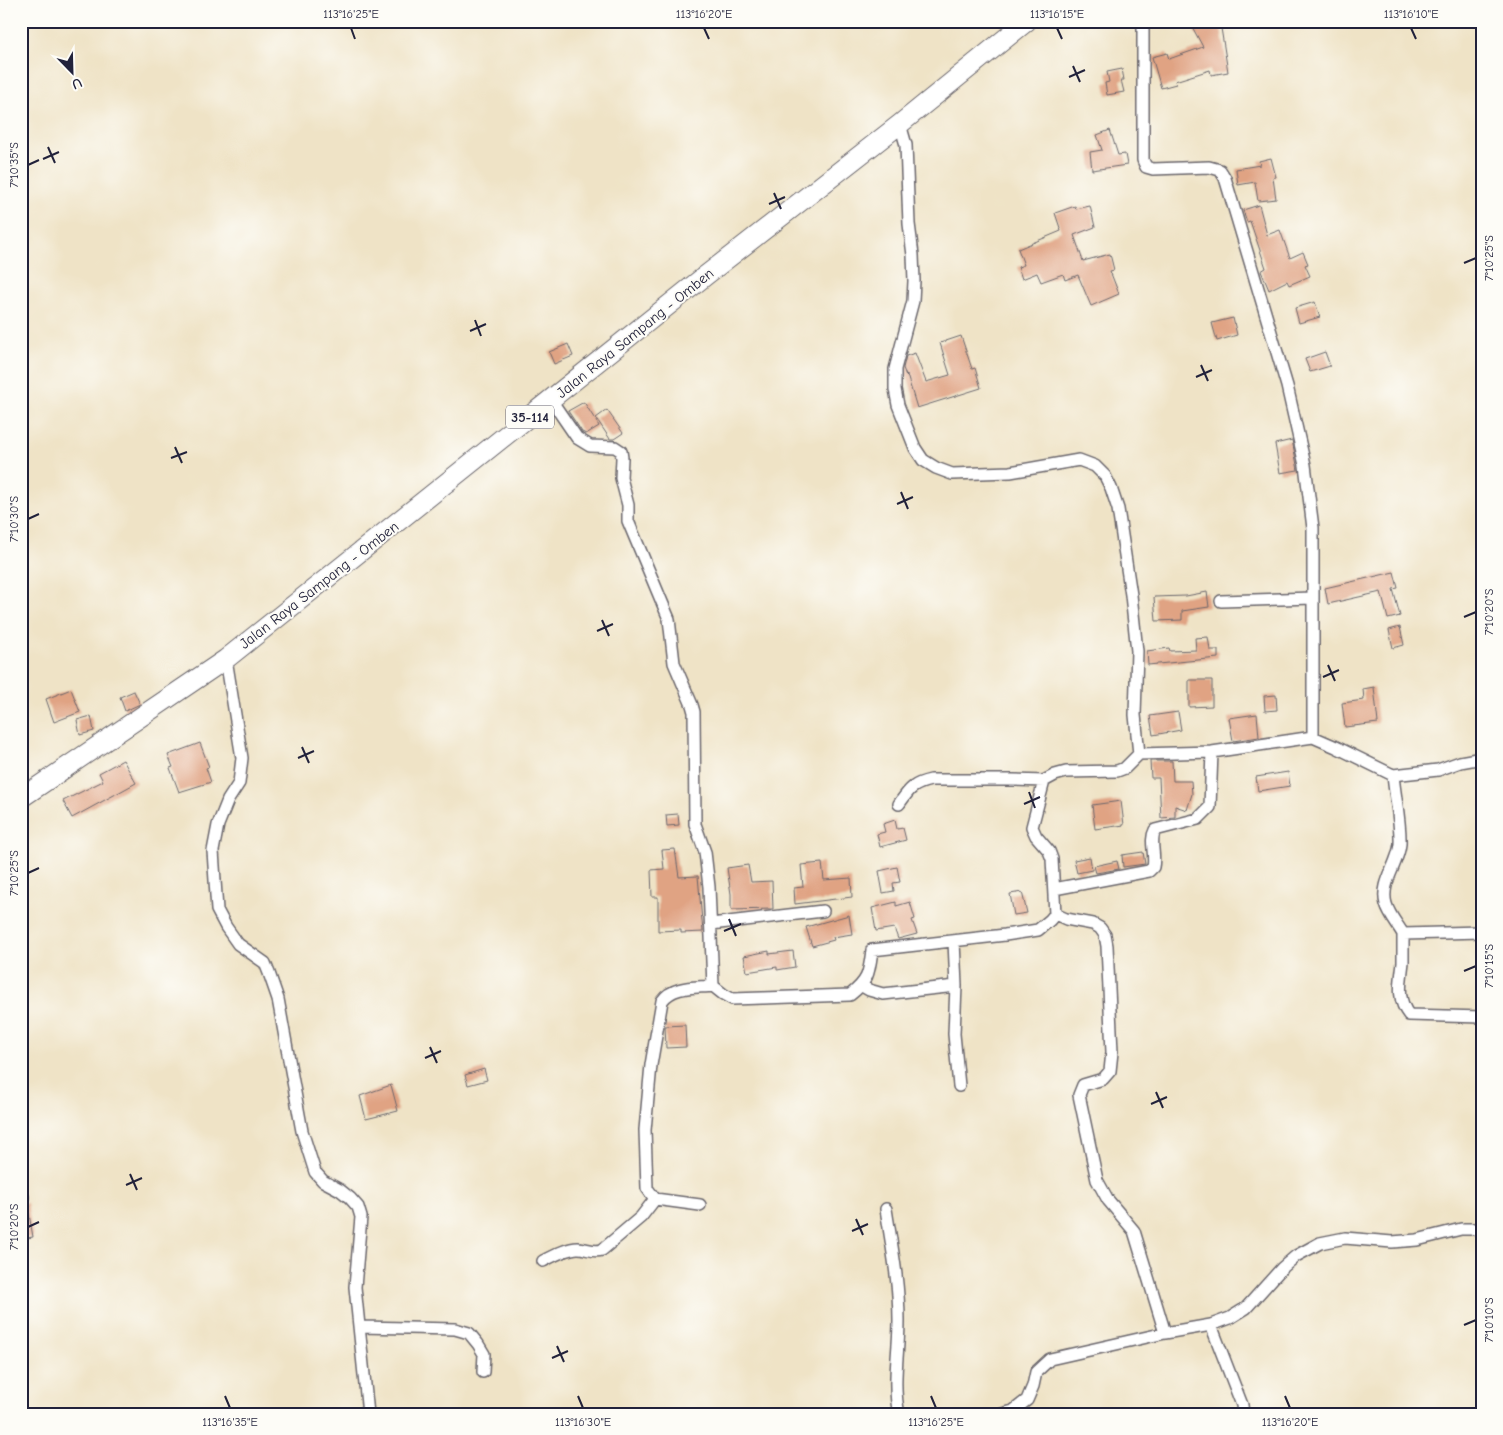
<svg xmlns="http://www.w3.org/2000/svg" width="1503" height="1435" font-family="'Comic Neue',sans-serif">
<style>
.building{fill:#e0a383}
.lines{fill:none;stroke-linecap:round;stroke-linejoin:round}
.street-casing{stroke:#6a666c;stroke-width:14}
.primary-casing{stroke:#6a666c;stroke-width:21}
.street{stroke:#fff;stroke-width:11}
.primary{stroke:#fff;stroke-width:19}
.ticks{fill:none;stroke:#22223b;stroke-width:2}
.labels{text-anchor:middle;stroke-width:4;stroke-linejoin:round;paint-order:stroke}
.shield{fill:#fdfcf7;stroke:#646373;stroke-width:1}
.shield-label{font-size:14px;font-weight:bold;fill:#22223b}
.street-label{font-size:15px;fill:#22223b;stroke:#fdfcf7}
.neatline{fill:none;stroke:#22223b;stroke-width:2}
.ticks-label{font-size:12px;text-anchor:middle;fill:#22223b}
</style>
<rect width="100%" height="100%" fill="#fdfcf7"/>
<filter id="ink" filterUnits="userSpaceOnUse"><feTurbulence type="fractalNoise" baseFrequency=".02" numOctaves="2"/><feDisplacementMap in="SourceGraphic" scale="10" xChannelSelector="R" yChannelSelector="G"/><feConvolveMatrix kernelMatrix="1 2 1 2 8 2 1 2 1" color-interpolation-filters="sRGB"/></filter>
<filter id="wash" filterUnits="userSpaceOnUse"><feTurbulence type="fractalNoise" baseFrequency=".0096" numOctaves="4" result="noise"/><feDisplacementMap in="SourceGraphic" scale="20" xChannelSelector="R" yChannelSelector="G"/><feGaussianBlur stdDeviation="1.12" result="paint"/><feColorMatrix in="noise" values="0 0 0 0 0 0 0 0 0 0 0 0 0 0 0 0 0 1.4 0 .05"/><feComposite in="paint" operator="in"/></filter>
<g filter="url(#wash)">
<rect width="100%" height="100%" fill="#efe3c6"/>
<g id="blocks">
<path class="building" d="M 1189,21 L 1217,21 L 1221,28 L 1228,72 L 1211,75 L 1210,70 L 1175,81 L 1176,84 L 1161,88 L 1152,57 L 1167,53 L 1169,59 L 1203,47 Z
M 1122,69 L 1124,80 L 1121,80 L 1124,92 L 1107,95 L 1105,83 L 1109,82 L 1107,72 Z
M 1110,130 L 1118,155 L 1125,154 L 1127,165 L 1092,170 L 1090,152 L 1102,150 L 1097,135 Z
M 1271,158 L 1276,177 L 1273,178 L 1276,199 L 1258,201 L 1255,182 L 1238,185 L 1236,169 L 1260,165 L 1259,161 Z
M 1259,205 L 1267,235 L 1280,230 L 1290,258 L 1303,252 L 1308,264 L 1305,265 L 1310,276 L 1289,285 L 1287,281 L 1269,290 L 1261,271 L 1266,268 L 1250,221 L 1247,222 L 1243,210 Z
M 1075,206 L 1076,209 L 1090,206 L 1095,227 L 1074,235 L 1083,261 L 1110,254 L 1114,270 L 1110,271 L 1119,294 L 1091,306 L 1078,275 L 1065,280 L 1063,274 L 1041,282 L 1037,273 L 1022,279 L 1018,267 L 1024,265 L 1018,249 L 1061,231 L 1055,213 Z
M 1315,302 L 1320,317 L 1299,323 L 1295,308 Z
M 1233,318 L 1237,335 L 1217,341 L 1212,323 Z
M 961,336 L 972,369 L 975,368 L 981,388 L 917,408 L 907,375 L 906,376 L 903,368 L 906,356 L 915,353 L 926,382 L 950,375 L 940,343 Z
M 568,344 L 573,356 L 554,364 L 549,352 Z
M 1325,352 L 1330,366 L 1310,372 L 1305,359 Z
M 584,402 L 599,426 L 586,434 L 582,432 L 568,411 Z
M 607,410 L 623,433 L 614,439 L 610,439 L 596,418 Z
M 1292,440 L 1298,470 L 1280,473 L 1275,444 Z
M 1394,572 L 1398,588 L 1393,589 L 1400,616 L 1388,619 L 1381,592 L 1328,604 L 1325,588 Z
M 1207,592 L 1209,607 L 1182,611 L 1182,620 L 1156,621 L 1154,597 L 1186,596 Z
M 1400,627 L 1404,645 L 1393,648 L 1389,630 Z
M 1208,637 L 1210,650 L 1218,650 L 1218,658 L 1148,665 L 1147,651 L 1169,648 L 1170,651 L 1196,650 L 1195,638 Z
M 1189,680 L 1212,680 L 1212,706 L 1189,707 Z
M 1374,687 L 1378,723 L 1345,727 L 1342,703 L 1364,700 L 1363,689 Z
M 71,689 L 80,712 L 54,722 L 46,699 Z
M 134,691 L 140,704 L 125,711 L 120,697 Z
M 1276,695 L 1277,710 L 1265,711 L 1264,696 Z
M 1178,712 L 1181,730 L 1153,735 L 1150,716 Z
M 1257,714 L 1259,737 L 1233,741 L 1229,718 Z
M 91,716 L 94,731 L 80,735 L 77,720 Z
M 200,743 L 209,767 L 206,768 L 211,782 L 179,792 L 170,768 L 173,767 L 168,755 Z
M 123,760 L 136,783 L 72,818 L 63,801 L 103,781 L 99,773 Z
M 1150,761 L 1172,761 L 1173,781 L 1191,781 L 1192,794 L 1187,810 L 1175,806 L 1175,817 L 1161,818 L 1159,778 L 1151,778 Z
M 1288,772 L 1290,786 L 1258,791 L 1256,777 Z
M 1121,801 L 1124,825 L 1095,829 L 1092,805 Z
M 678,814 L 679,825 L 667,826 L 666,815 Z
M 895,820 L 897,829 L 903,828 L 906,840 L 880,847 L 877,834 L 885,832 L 883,824 Z
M 675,849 L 679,877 L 698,876 L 703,932 L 681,933 L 681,930 L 658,931 L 658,897 L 652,897 L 651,870 L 664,869 L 662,850 Z
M 1143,852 L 1145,864 L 1123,867 L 1122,855 Z
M 1090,857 L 1092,870 L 1077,873 L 1074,860 Z
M 1117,861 L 1119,869 L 1096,873 L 1094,866 Z
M 822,863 L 824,880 L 851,878 L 852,897 L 795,904 L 794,888 L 803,887 L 801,865 Z
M 748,865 L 751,882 L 772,881 L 773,909 L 731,910 L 731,894 L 727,868 Z
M 897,867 L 900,882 L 893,883 L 894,891 L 883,893 L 879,871 Z
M 1022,892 L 1027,913 L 1014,915 L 1010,894 Z
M 896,902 L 896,906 L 910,902 L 915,919 L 912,920 L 917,934 L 898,939 L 894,928 L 876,931 L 872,908 Z
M 849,915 L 852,934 L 833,937 L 834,940 L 812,946 L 806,927 Z
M 769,951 L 769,954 L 793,951 L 795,967 L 777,970 L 777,967 L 747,972 L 744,956 Z
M 685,1025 L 686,1047 L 666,1048 L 665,1026 Z
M 484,1069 L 487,1080 L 468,1085 L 465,1075 Z
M 391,1085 L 398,1111 L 366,1119 L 360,1096 Z
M 27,1203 L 33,1237 L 21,1239 L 21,1204 Z"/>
</g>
</g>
<g filter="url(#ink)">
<use href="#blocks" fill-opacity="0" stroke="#6a666c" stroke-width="1"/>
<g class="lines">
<defs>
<path id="street" d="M 1143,21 L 1143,160 L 1146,167 L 1153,169 L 1209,167 L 1220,170 L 1225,178 L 1287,386 L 1305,465 L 1313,528 L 1313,737 L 1336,747 L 1393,775 C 1395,798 1401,822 1400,844 C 1398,865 1380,883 1386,904 C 1389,915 1398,925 1403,934 L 1482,932
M 551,400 L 577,438 L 590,446 L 615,447 L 621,451 L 622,458 L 621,478 L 628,505 L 628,521 L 669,619 L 674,663 L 692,705 L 694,712 L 695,824 L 705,852 L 709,887 L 713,986 L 723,994 L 732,999 L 850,995 C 869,980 869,973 872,950 L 1005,935 L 1038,930 L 1050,920 L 1055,914 L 1052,859 L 1049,851 L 1036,836 L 1032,827 L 1044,781 L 1055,775 L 1066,772 L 1117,771 L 1125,768 L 1139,754 L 1135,715 L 1137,651 L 1131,595 L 1118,509 L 1111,488 L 1105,476 L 1095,466 L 1079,460 L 1010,472 L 952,474 L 936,468 L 923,460 L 915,448 L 898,405 L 895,389 L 895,369 L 913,301 L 914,281 L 913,255 L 909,224 L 906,145 L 900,124
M 1221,601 L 1313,598
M 226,659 L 242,758 L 239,783 L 228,800 L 218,825 L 213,851 L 217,910 L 226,927 L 238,944 L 265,963 L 269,973 L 278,999 L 302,1131 L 315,1172 L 323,1181 L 340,1190 L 350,1198 L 358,1207 L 361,1217 L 355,1287 L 368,1414
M 1139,754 L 1212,752 L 1313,737
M 1393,775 L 1438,770 L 1460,762 L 1482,758
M 899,804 C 909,790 912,784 931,780 L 1013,780 L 1044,781
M 1054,889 L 1149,871 L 1153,867 C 1156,855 1149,841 1155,830 L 1198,819 L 1210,807 L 1212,752
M 1055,914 L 1066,919 L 1093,924 L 1100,928 L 1105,935 L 1107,946 L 1112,1052 L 1110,1071 L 1103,1079 L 1083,1085 L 1079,1095 L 1097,1180 L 1108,1200 L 1134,1231 L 1165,1333
M 711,924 L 823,911
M 1403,934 C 1403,943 1403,953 1403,962 C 1401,981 1396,999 1409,1015 L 1482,1017
M 954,941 L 956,986 L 954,1034 L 959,1086
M 862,986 L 869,990 L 883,994 L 956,986
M 21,1197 L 23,1197
M 700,1205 L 655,1199 L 647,1188 L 645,1130 L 651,1065 L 662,1001 C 673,985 696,988 713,986
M 886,1209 C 892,1247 899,1283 899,1321 C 899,1351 892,1384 899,1414
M 543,1261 C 553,1256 567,1248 578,1248 C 587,1248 593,1253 602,1250 L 641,1217 L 655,1199
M 1211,1325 L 1242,1405 L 1243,1414
M 360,1327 L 455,1329 L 469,1333 L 478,1344 L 484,1354 L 483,1372
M 1002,1414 L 1013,1411 L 1027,1400 L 1033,1386 L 1036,1372 L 1050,1359 L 1165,1333 L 1211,1325 L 1230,1318 L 1246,1308 L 1282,1268 L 1296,1256 L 1320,1243 L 1345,1238 L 1392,1242 L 1417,1240 L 1461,1229 L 1482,1229"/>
<path id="primary" d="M 21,798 L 226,659 L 705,276 L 900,124 L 1027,21"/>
</defs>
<use href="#street" class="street-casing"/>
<use href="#primary" class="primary-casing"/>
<use href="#street" class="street"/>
<use href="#primary" class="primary"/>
</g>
</g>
<path class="ticks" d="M 351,28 L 355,39M 704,28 L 709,39M 1057,28 L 1062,39M 1411,28 L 1416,39M 1073,66 L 1080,82M 1069,77 L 1085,70M 48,147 L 55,163M 43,159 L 59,152M 28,165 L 39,160M 774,193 L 781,209M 769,204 L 785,197M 1464,263 L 1476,258M 475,320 L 481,336M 470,331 L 486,324M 1201,365 L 1208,381M 1196,377 L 1212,370M 175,447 L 182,463M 171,458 L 187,452M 901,492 L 908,509M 897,504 L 913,497M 28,519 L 39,514M 1464,617 L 1476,612M 602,620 L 609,636M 597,631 L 613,624M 1328,665 L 1335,681M 1323,677 L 1339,670M 302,747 L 309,763M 298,758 L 314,751M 1029,792 L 1035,808M 1024,804 L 1040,797M 28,873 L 39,868M 729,919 L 736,936M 724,931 L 741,924M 1464,971 L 1476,966M 430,1047 L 437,1063M 425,1058 L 441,1051M 1156,1092 L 1163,1108M 1151,1104 L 1167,1097M 130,1174 L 137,1190M 126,1185 L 142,1178M 856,1219 L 863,1235M 28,1227 L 39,1222M 852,1231 L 868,1224M 1464,1325 L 1476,1320M 557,1346 L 564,1362M 552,1358 L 568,1351M 225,1396 L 230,1408M 578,1396 L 583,1408M 931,1396 L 936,1408M 1285,1396 L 1290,1408"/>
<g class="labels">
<rect class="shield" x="506" y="405.5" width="48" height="23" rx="4"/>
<g class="shield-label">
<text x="530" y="422">35-114</text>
</g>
<g class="street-label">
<text transform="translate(635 333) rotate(-39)" y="5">Jalan Raya Sampang - Omben</text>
<text transform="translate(319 585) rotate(-38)" y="5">Jalan Raya Sampang - Omben</text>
</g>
</g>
<rect width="1503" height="1435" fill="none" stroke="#fdfcf7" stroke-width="55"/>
<g transform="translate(72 72) rotate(157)" stroke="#fdfcf7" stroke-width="4" paint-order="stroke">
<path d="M0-4L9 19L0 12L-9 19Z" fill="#22223b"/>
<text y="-8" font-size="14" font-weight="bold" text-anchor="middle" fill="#22223b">U</text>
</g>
<rect x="28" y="28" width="1448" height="1380" class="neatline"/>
<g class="ticks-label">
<text x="351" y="18">113°16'25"E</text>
<text x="704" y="18">113°16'20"E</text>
<text x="1057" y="18">113°16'15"E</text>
<text x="1411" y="18">113°16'10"E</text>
<text transform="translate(14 165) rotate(-90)" y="4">7°10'35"S</text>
<text transform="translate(1489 258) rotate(-90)" y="4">7°10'25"S</text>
<text transform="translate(14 519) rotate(-90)" y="4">7°10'30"S</text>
<text transform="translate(1489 612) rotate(-90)" y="4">7°10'20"S</text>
<text transform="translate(14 873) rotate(-90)" y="4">7°10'25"S</text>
<text transform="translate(1489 966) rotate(-90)" y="4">7°10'15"S</text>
<text transform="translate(14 1227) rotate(-90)" y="4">7°10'20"S</text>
<text transform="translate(1489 1320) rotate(-90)" y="4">7°10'10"S</text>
<text x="230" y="1426">113°16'35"E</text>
<text x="583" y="1426">113°16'30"E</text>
<text x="936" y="1426">113°16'25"E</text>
<text x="1290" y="1426">113°16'20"E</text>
</g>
</svg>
